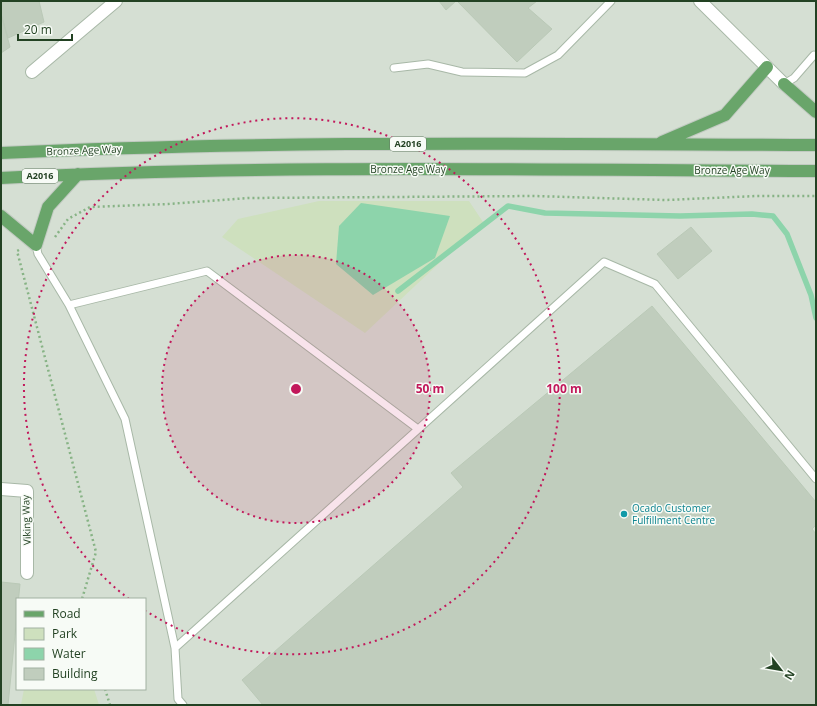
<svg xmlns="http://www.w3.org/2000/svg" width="817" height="706" font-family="'Open Sans',sans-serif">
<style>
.built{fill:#d5dfd3;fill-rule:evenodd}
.green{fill:#cee0be}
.water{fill:#8dd4ab}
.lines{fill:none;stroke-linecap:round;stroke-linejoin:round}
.stream{stroke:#8dd4ab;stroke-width:5.5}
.building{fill:#c0cdbd;stroke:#bac9b7}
.service-casing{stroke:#a8b8a7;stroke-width:9}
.minor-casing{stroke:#a8b8a7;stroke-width:14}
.primary-casing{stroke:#c1cac1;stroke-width:14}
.path{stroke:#87b385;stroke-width:2.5;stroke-dasharray:2 3;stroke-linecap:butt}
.service{stroke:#fff;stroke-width:7}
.minor{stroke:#fff;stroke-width:12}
.primary{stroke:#69a56a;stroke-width:12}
.ring{fill:none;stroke:#c2185b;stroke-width:2;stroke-dasharray:2 4}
.culture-dot{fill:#0f9aa8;stroke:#f7fbf6;stroke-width:1.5}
.labels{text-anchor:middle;stroke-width:3;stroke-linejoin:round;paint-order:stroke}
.shield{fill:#f7fbf6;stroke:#637a62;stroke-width:1}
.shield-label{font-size:9px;font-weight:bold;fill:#234223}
.street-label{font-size:10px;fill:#234223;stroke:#f7fbf6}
.culture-label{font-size:10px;fill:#0d838f;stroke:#f7fbf6;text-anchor:start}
.centre{fill:#c2185b;stroke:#f7fbf6;stroke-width:2}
.ring-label{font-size:12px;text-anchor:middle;font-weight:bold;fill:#c2185b;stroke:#f7fbf6;stroke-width:3;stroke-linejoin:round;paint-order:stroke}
</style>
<rect width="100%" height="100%" fill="#e7efe5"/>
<path class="built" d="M 1,1 L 816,1 L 816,705 L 1,705 ZM 17,599 L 145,599 L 145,689 L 17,689 Z"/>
<path class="green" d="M 319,201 L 469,201 L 483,222 L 365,333 L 222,237 L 238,219 Z
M 24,689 L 94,689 L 99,705 L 21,705 Z"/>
<path class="water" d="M 361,203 L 450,216 L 435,258 L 373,295 L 336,264 L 339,226 Z"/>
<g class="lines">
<path class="stream" d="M 398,291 L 508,206 L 545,213 L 680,216 L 752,214 L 773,216 L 787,234 L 811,295 L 816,318"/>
</g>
<path class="building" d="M 1,1 L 39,1 L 44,22 L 8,38 L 1,14 Z
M 439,1 L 456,1 L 446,10 Z
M 457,1 L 537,1 L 528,8 L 552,29 L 517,62 Z
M 1,14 L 10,47 L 1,53 Z
M 691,227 L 712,251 L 678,279 L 657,254 Z
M 652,306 L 816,502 L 816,525 L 812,529 L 816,534 L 816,705 L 263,705 L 242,680 L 463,487 L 451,473 Z
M 1,582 L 20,584 L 8,705 L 1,705 Z"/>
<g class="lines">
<defs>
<path id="service" d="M 394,68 L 428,64 L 462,72 L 525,73 L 558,55 L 611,1
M 784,84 L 794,78 L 814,55 L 816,56
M 36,245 L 38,254 L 69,305 L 125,419 L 175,648
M 69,305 L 207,271 L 418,429
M 183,705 L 178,699 L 175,648 L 604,262 L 655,284 L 816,479"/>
<path id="minor" d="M 700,1 L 784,84
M 32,72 L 116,1
M 1,489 L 27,491 L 27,573"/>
<path id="primary" d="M 784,84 L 816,112
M 662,142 L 725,115 L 767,67
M 1,153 C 272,140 544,144 816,145
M 1,178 C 272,164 544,170 816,171
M 1,216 L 36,245 L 48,207 L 78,174"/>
</defs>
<use href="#service" class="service-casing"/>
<use href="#minor" class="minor-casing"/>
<use href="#primary" class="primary-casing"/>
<path class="path" d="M 55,237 L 68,219 L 90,207 L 168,204 L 248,198 L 534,196 L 666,200 L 757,196 L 816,196
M 19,250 L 17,251 L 96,552 L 82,599
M 105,689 L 110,705"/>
<use href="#service" class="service"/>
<use href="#minor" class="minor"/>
<use href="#primary" class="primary"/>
</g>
<circle cx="296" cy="389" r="134" fill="#c2185b" fill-opacity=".12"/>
<g class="ring">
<circle cx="296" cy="389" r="134"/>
<path d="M129 599A268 268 0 1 1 146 611"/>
</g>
<circle class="culture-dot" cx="624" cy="514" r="4"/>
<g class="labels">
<g class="shield">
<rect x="390" y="137" width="36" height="14" rx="3"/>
<rect x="22" y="169" width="36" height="14" rx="3"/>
</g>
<g class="shield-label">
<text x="408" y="147">A2016</text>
<text x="40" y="179">A2016</text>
</g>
<g class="street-label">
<text transform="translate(84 150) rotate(-2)" y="4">Bronze Age Way</text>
<text x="408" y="173">Bronze Age Way</text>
<text x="732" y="174">Bronze Age Way</text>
<text transform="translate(26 520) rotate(-92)" y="4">Viking Way</text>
</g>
<g class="culture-label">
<text x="632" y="512">Ocado Customer<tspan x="632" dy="12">Fulfillment Centre</tspan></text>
</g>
</g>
<circle cx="296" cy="389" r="6" class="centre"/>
<g class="ring-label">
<text x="430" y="393">50 m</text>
<text x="564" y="393">100 m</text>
</g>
<rect width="817" height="706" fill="none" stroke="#234223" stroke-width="4"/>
<rect x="16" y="598" width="130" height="92" fill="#f7fbf6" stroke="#a2b1a2"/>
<rect x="24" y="611" width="20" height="6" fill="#69a56a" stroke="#a2b1a2"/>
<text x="52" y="618" font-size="12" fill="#234223">Road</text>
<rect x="24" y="628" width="20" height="12" fill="#cee0be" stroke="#a2b1a2"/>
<text x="52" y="638" font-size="12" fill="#234223">Park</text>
<rect x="24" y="648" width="20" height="12" fill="#8dd4ab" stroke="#a2b1a2"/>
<text x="52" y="658" font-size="12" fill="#234223">Water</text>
<rect x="24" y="668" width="20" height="12" fill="#c0cdbd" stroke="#a2b1a2"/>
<text x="52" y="678" font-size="12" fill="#234223">Building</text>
<g transform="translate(781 670) rotate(121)" stroke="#f7fbf6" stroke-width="3" paint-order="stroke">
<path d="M0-3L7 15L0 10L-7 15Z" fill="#234223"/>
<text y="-6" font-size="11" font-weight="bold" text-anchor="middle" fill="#234223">N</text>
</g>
<path d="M18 34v6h54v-6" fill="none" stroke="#234223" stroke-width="2"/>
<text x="24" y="34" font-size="12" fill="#234223" stroke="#f7fbf6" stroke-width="3" paint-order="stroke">20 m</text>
</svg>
